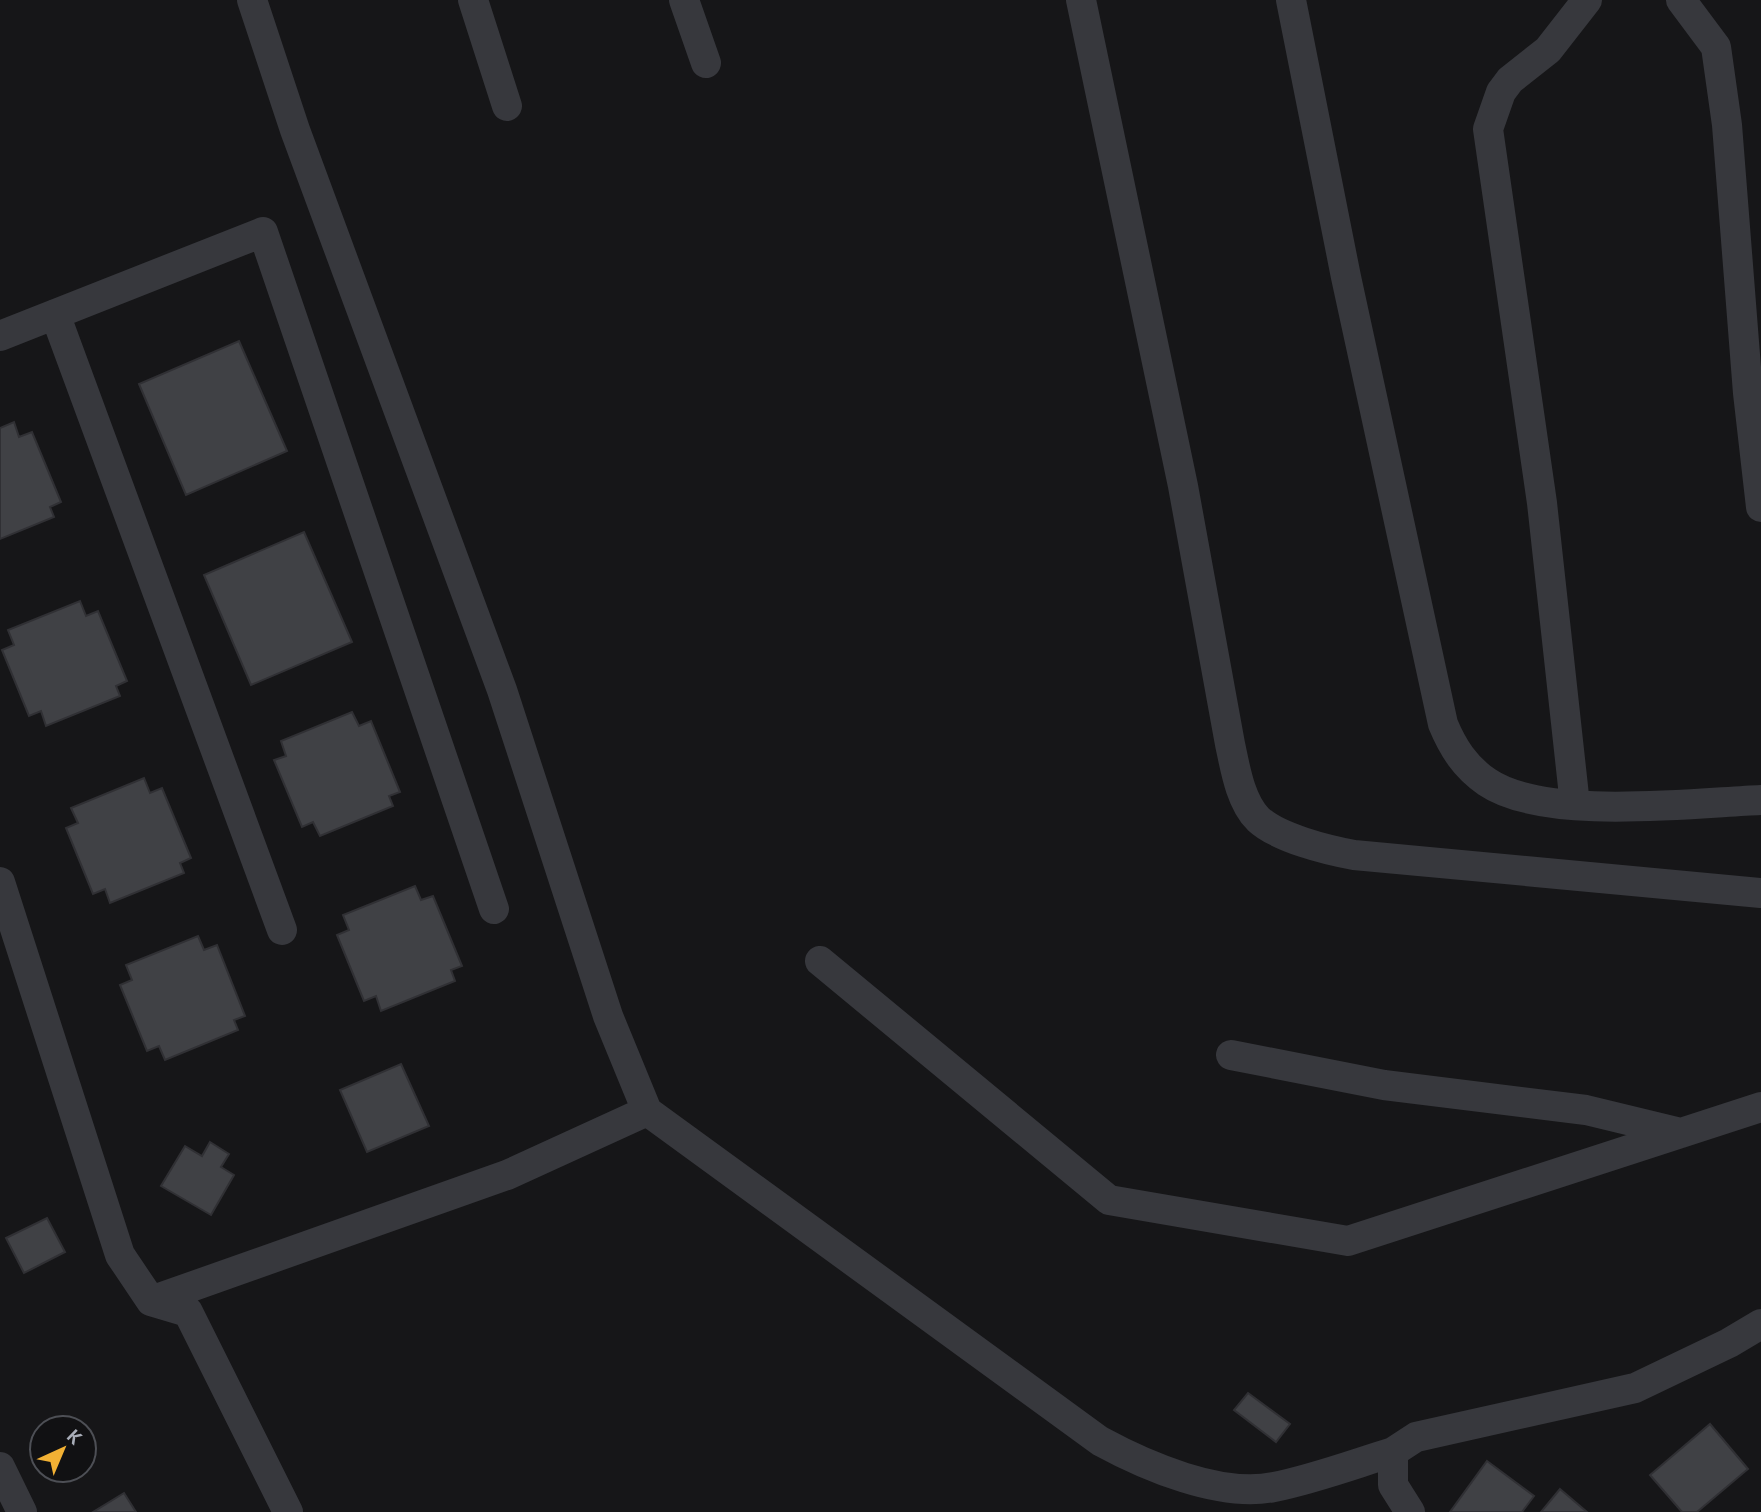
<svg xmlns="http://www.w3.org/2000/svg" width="1761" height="1512" font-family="'PT Sans',sans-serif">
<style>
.building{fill:#404145;stroke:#303034;stroke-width:2}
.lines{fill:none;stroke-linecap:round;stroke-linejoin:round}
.minor{stroke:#37383d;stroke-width:30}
</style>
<rect width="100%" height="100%" fill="#161618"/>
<path class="building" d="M 239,341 L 287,451 L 186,495 L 139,384 Z
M 14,422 L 19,437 L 32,432 L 61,502 L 50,507 L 54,517 L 0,539 L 0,428 Z
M 304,532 L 352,642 L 251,685 L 204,575 Z
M 80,601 L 86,616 L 98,611 L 127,681 L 116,686 L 120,696 L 46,726 L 41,711 L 29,716 L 2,650 L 14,645 L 8,630 Z
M 352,712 L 359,726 L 371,721 L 400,792 L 389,796 L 393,806 L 320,836 L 313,822 L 302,827 L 274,760 L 286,756 L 281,741 Z
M 144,778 L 150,793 L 162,788 L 191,858 L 180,863 L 184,873 L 110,903 L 105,889 L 93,894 L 66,828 L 78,823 L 71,808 Z
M 415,886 L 421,900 L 433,896 L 462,966 L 451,970 L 455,981 L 381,1011 L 376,996 L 364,1001 L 337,935 L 349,930 L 343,915 Z
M 198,936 L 204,950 L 217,945 L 245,1016 L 234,1020 L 238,1030 L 165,1060 L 159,1046 L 147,1051 L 120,985 L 132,980 L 126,965 Z
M 401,1064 L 429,1126 L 367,1152 L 340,1090 Z
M 210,1142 L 229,1154 L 221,1167 L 234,1175 L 211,1215 L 161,1186 L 185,1146 L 202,1156 Z
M 47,1218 L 65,1252 L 24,1273 L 6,1238 Z
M 1248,1393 L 1290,1424 L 1276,1442 L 1234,1410 Z
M 1710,1424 L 1748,1469 L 1697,1512 L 1682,1512 L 1650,1475 Z
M 1487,1461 L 1534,1496 L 1522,1512 L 1450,1512 Z
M 1560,1489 L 1587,1512 L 1541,1512 Z
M 124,1493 L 136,1512 L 93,1512 Z"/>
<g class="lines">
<path class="minor" d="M 252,0 L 295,130 L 502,690 L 608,1016 L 647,1111 L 1100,1441 C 1146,1466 1220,1498 1274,1487 C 1314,1479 1354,1464 1393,1452
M 473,0 L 507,106
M 684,0 L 706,63
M 1081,0 L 1183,486 L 1230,744 C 1235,767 1240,801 1258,819 C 1278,838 1327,850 1354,855 L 1761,893
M 1291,0 L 1346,277 L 1443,724 C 1453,748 1465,767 1487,782 C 1544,821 1692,803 1761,800
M 1681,0 L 1716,47 L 1727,125 L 1748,393 L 1761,507
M 55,314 L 282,930
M 0,336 L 263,232 L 494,909
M 1575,805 L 1542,503 L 1488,129 L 1501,92 L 1510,80 L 1548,50 L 1587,0
M 0,882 L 120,1255 L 151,1301 L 188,1312 L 288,1512
M 820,961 L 1109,1200 L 1348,1241 L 1761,1107
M 1231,1055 L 1384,1085 L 1586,1110 L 1681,1133
M 151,1301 L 507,1175 L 647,1111
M 0,1467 L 22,1512
M 1410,1512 L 1393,1485 L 1393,1452 L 1416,1437 L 1635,1388 L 1729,1343 L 1761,1324"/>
</g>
<g transform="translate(63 1449) rotate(44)"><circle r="33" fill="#111113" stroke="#4d4f55" stroke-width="2"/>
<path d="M0-5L12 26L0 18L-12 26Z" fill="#f2b134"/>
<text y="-10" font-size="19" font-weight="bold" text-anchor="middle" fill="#a8adb8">K</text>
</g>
</svg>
